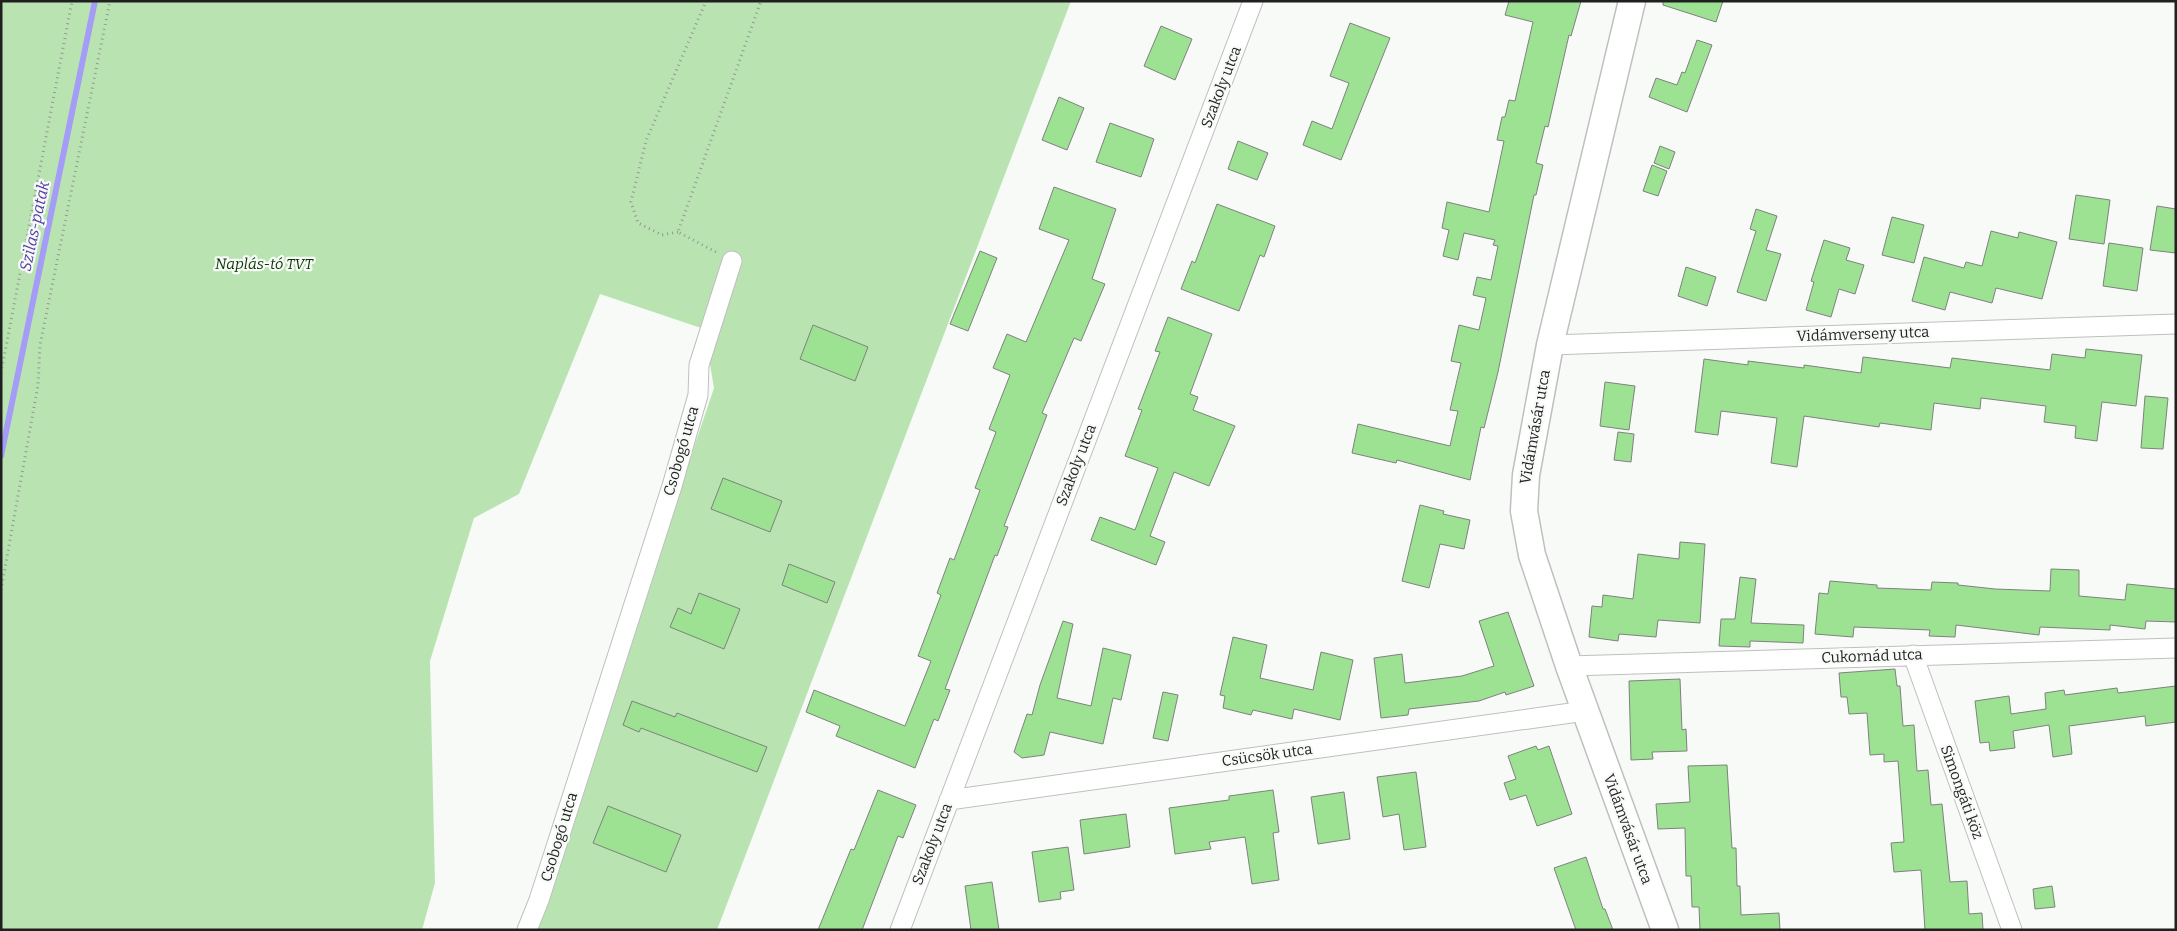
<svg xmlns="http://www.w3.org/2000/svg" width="2177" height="931" font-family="Bitter,serif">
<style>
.green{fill:#b9e4b2}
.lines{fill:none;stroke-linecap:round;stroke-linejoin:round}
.stream{stroke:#a49cf6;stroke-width:6}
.building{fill:#9de292;stroke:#7f817f}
.street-casing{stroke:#bec0be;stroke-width:21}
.secondary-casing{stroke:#bec0be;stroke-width:29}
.path{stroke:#959795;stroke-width:3;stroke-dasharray:1 4;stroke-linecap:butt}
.street{stroke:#fff;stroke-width:19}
.secondary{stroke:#fff;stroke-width:26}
.labels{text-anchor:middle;stroke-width:4.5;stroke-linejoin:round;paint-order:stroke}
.street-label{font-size:15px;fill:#1f201f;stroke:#f8faf8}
.park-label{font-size:15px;font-style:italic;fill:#0a3903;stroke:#f8faf8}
.water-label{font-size:16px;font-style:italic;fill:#533fa6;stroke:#f8faf8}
</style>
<rect width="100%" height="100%" fill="#f8faf8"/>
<path class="green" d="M 1,1 L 1071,1 L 717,930 L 531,930 L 714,388 L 704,329 L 600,294 L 519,494 L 474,518 L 430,661 L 435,883 L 422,930 L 1,930 Z"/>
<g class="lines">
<path class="stream" d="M 1,456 L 95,1"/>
</g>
<path class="building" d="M 1509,1 L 1581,1 L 1571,36 L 1569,35 L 1548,127 L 1545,126 L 1536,163 L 1543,165 L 1536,195 L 1534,195 L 1498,372 L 1484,428 L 1481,427 L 1470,480 L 1397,460 L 1396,463 L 1352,453 L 1358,424 L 1450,446 L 1458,411 L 1450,410 L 1461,363 L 1451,361 L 1459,325 L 1479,330 L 1486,298 L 1473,295 L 1477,277 L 1491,280 L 1498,246 L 1493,245 L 1495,240 L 1464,233 L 1458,260 L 1443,256 L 1449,230 L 1442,228 L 1447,202 L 1489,212 L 1504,141 L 1497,140 L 1502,117 L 1505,117 L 1509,100 L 1515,101 L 1533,22 L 1505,15 Z
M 1663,1 L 1723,1 L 1716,22 L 1663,5 Z
M 1350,23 L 1390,38 L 1341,160 L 1303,145 L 1312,121 L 1332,129 L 1349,83 L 1330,76 Z
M 1161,26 L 1192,39 L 1175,80 L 1144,66 Z
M 1697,40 L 1712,45 L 1687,112 L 1649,97 L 1656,78 L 1677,85 L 1682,72 L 1685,73 Z
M 1059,97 L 1084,108 L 1067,150 L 1042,140 Z
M 1110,123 L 1154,139 L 1141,177 L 1096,162 Z
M 1238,141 L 1268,153 L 1257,180 L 1228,169 Z
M 1660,146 L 1675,152 L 1669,169 L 1654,163 Z
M 1652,165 L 1667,171 L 1658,196 L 1643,191 Z
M 1054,187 L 1116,209 L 1092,279 L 1105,284 L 1081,341 L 1074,338 L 1042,413 L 1047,415 L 1004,526 L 1008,527 L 997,556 L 995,555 L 945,689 L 950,690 L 938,721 L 934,719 L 915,768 L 836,736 L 840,726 L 806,712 L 814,690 L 905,726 L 931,661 L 918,656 L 941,595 L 937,593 L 950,558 L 954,560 L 980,490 L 975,488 L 996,432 L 989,429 L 1010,375 L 993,368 L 1007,334 L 1026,342 L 1069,240 L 1039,229 Z
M 2076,195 L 2110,200 L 2104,244 L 2069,239 Z
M 1217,204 L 1275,226 L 1264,257 L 1260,255 L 1239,311 L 1181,289 L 1192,261 L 1195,263 Z
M 2157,206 L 2176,209 L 2176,253 L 2150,250 Z
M 1756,209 L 1777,216 L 1766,250 L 1781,254 L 1766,301 L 1737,292 L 1756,231 L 1750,229 Z
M 1892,217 L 1924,225 L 1914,263 L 1882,255 Z
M 1991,231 L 2018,238 L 2019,232 L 2057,242 L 2042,299 L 1996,288 L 1992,303 L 1950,292 L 1945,310 L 1912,301 L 1924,257 L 1964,268 L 1966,262 L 1982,266 Z
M 1824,240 L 1850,248 L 1846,260 L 1864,265 L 1855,294 L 1839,289 L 1831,317 L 1806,310 L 1814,282 L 1811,281 Z
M 2109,243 L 2143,248 L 2137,291 L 2103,286 Z
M 980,251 L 997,258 L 968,331 L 950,324 Z
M 1686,267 L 1716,277 L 1707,306 L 1678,296 Z
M 1168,317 L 1212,334 L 1190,394 L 1198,397 L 1193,410 L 1235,426 L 1209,486 L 1174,472 L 1150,536 L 1165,542 L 1156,565 L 1091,540 L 1100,517 L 1135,530 L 1158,468 L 1125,456 L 1142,410 L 1138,409 L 1160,352 L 1155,351 Z
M 813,325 L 868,347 L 855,381 L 800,359 Z
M 2086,349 L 2142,355 L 2136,406 L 2102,402 L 2097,441 L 2075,438 L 2076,426 L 2044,422 L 2046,406 L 1981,398 L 1980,409 L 1934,403 L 1931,430 L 1880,423 L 1879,427 L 1804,416 L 1797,467 L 1771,463 L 1777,418 L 1721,411 L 1718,435 L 1695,432 L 1704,359 L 1748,365 L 1748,361 L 1804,368 L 1804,365 L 1861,373 L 1863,357 L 1950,368 L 1952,358 L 2050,370 L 2052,354 L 2085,358 Z
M 1605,382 L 1635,386 L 1629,430 L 1600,426 Z
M 2145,396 L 2168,398 L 2163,449 L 2141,448 Z
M 1618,432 L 1634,434 L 1631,462 L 1614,460 Z
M 723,478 L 782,501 L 770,532 L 711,509 Z
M 1420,505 L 1444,511 L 1443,514 L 1470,520 L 1464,549 L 1440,544 L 1429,588 L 1402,581 Z
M 1680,542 L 1705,544 L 1700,623 L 1658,620 L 1656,637 L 1619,634 L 1618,641 L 1589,637 L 1592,606 L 1602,607 L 1603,595 L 1633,599 L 1638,554 L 1679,559 Z
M 789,564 L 835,582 L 827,603 L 782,585 Z
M 2051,569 L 2079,570 L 2079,596 L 2125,600 L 2127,584 L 2176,589 L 2176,622 L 2146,621 L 2145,629 L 2110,625 L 2110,630 L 2040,627 L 2039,635 L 1956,625 L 1955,637 L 1929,636 L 1930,630 L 1854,627 L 1853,637 L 1815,634 L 1819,593 L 1828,594 L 1830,581 L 1877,585 L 1877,588 L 1931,590 L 1932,582 L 1958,583 L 1958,585 L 1995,589 L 2050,591 Z
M 1740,577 L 1756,579 L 1751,623 L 1804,625 L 1803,643 L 1750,641 L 1750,647 L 1719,646 L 1721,619 L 1735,619 Z
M 699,593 L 740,609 L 724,649 L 670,627 L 678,608 L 691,614 Z
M 1508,612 L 1534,686 L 1506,695 L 1505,692 L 1479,701 L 1409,709 L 1408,715 L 1381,718 L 1374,658 L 1402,654 L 1405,683 L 1462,676 L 1494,666 L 1479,621 Z
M 1063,621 L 1073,624 L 1057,698 L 1091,706 L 1103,648 L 1131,655 L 1121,700 L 1113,698 L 1103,744 L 1050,732 L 1044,755 L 1022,758 L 1014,752 L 1027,714 L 1032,715 L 1040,685 Z
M 1233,637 L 1267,645 L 1260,678 L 1313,690 L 1321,652 L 1353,660 L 1340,720 L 1294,709 L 1292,719 L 1253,710 L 1251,715 L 1223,708 L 1225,696 L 1220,695 Z
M 1895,669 L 1897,686 L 1900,686 L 1903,726 L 1914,725 L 1917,771 L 1928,770 L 1931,805 L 1942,804 L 1950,882 L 1967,881 L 1969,914 L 1982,913 L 1983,930 L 1925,930 L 1921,870 L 1894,872 L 1891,843 L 1904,842 L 1898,761 L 1884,762 L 1884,754 L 1870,755 L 1867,713 L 1849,714 L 1847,697 L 1841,697 L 1839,673 Z
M 1680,679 L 1682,730 L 1686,729 L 1687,751 L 1652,752 L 1653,759 L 1631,760 L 1629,681 Z
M 2176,686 L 2176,722 L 2146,726 L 2145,716 L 2069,726 L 2072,754 L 2053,757 L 2049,725 L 2013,731 L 2015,748 L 1990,751 L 1989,742 L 1980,743 L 1975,701 L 2009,696 L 2011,714 L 2046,709 L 2045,693 L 2064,690 L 2065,695 L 2117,688 L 2118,693 Z
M 1163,692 L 1178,695 L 1168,741 L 1153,738 Z
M 632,701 L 675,717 L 677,713 L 767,747 L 757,772 L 641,728 L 639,732 L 623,725 Z
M 1536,746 L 1538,750 L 1549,746 L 1572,814 L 1537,826 L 1526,795 L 1510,800 L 1504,783 L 1516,779 L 1508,756 Z
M 1727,765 L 1732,848 L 1736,848 L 1737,886 L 1740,886 L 1741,915 L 1779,913 L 1780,930 L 1700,930 L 1699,907 L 1692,907 L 1691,876 L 1686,876 L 1685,828 L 1658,829 L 1656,804 L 1690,802 L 1688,766 Z
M 1416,772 L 1426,847 L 1404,850 L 1399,814 L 1383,817 L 1377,777 Z
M 878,790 L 916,805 L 903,838 L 898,836 L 862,930 L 818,930 L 851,849 L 854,850 Z
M 1273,790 L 1279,832 L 1273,833 L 1279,880 L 1252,884 L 1245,837 L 1209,842 L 1211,849 L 1175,854 L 1169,808 L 1229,800 L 1229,796 Z
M 1344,792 L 1350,839 L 1318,844 L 1311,797 Z
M 608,806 L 681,835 L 666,872 L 593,843 Z
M 1126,814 L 1130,847 L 1084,854 L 1080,820 Z
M 1068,847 L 1074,890 L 1060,892 L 1061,899 L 1039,902 L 1032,852 Z
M 1586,857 L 1603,909 L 1605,909 L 1613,930 L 1576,930 L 1554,868 Z
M 992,882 L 999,930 L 971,930 L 965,886 Z
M 2052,886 L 2055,907 L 2035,909 L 2033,889 Z"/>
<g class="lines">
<defs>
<path id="street" d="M 1550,345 L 2176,324
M 1913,655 L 2012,930
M 1569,666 L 2176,648
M 949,800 L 1585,711
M 527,930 L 539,900 L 672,486 L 698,395 L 699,365 L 732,261
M 900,930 L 1253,1"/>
<path id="secondary" d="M 1632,1 L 1550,345 L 1526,475 L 1524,511 L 1532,555 L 1569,666 L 1665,930"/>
</defs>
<use href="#street" class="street-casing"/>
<use href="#secondary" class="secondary-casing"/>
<path class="path" d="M 678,232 L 662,235 L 638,223 L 631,202 L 646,141 L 706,1
M 716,252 L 678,232 L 761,1
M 1,373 L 72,1
M 1,590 L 38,385 L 40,345 L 110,1"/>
<use href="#street" class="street"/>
<use href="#secondary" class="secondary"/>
</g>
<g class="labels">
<g class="street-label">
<text transform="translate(1221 87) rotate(-69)" y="5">Szakoly utca</text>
<text transform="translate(1863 334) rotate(-2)" y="5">Vidámverseny utca</text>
<text transform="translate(1535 427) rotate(-80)" y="5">Vidámvásár utca</text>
<text transform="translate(681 451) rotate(-74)" y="5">Csobogó utca</text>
<text transform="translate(1076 465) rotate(-69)" y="5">Szakoly utca</text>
<text transform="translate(1872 656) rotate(-2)" y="5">Cukornád utca</text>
<text transform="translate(1267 755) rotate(-8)" y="5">Csücsök utca</text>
<text transform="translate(1962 792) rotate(70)" y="5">Simongáti köz</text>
<text transform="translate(1628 829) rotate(70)" y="5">Vidámvásár utca</text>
<text transform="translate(559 837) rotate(-73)" y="5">Csobogó utca</text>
<text transform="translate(932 844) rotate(-69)" y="5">Szakoly utca</text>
</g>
<g class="park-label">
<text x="264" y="269">Naplás-tó TVT</text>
</g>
<g class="water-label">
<text transform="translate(34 226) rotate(-78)" y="6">Szilas-patak</text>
</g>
</g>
<rect width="2177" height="931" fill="none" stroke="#1f201f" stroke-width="5"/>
</svg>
